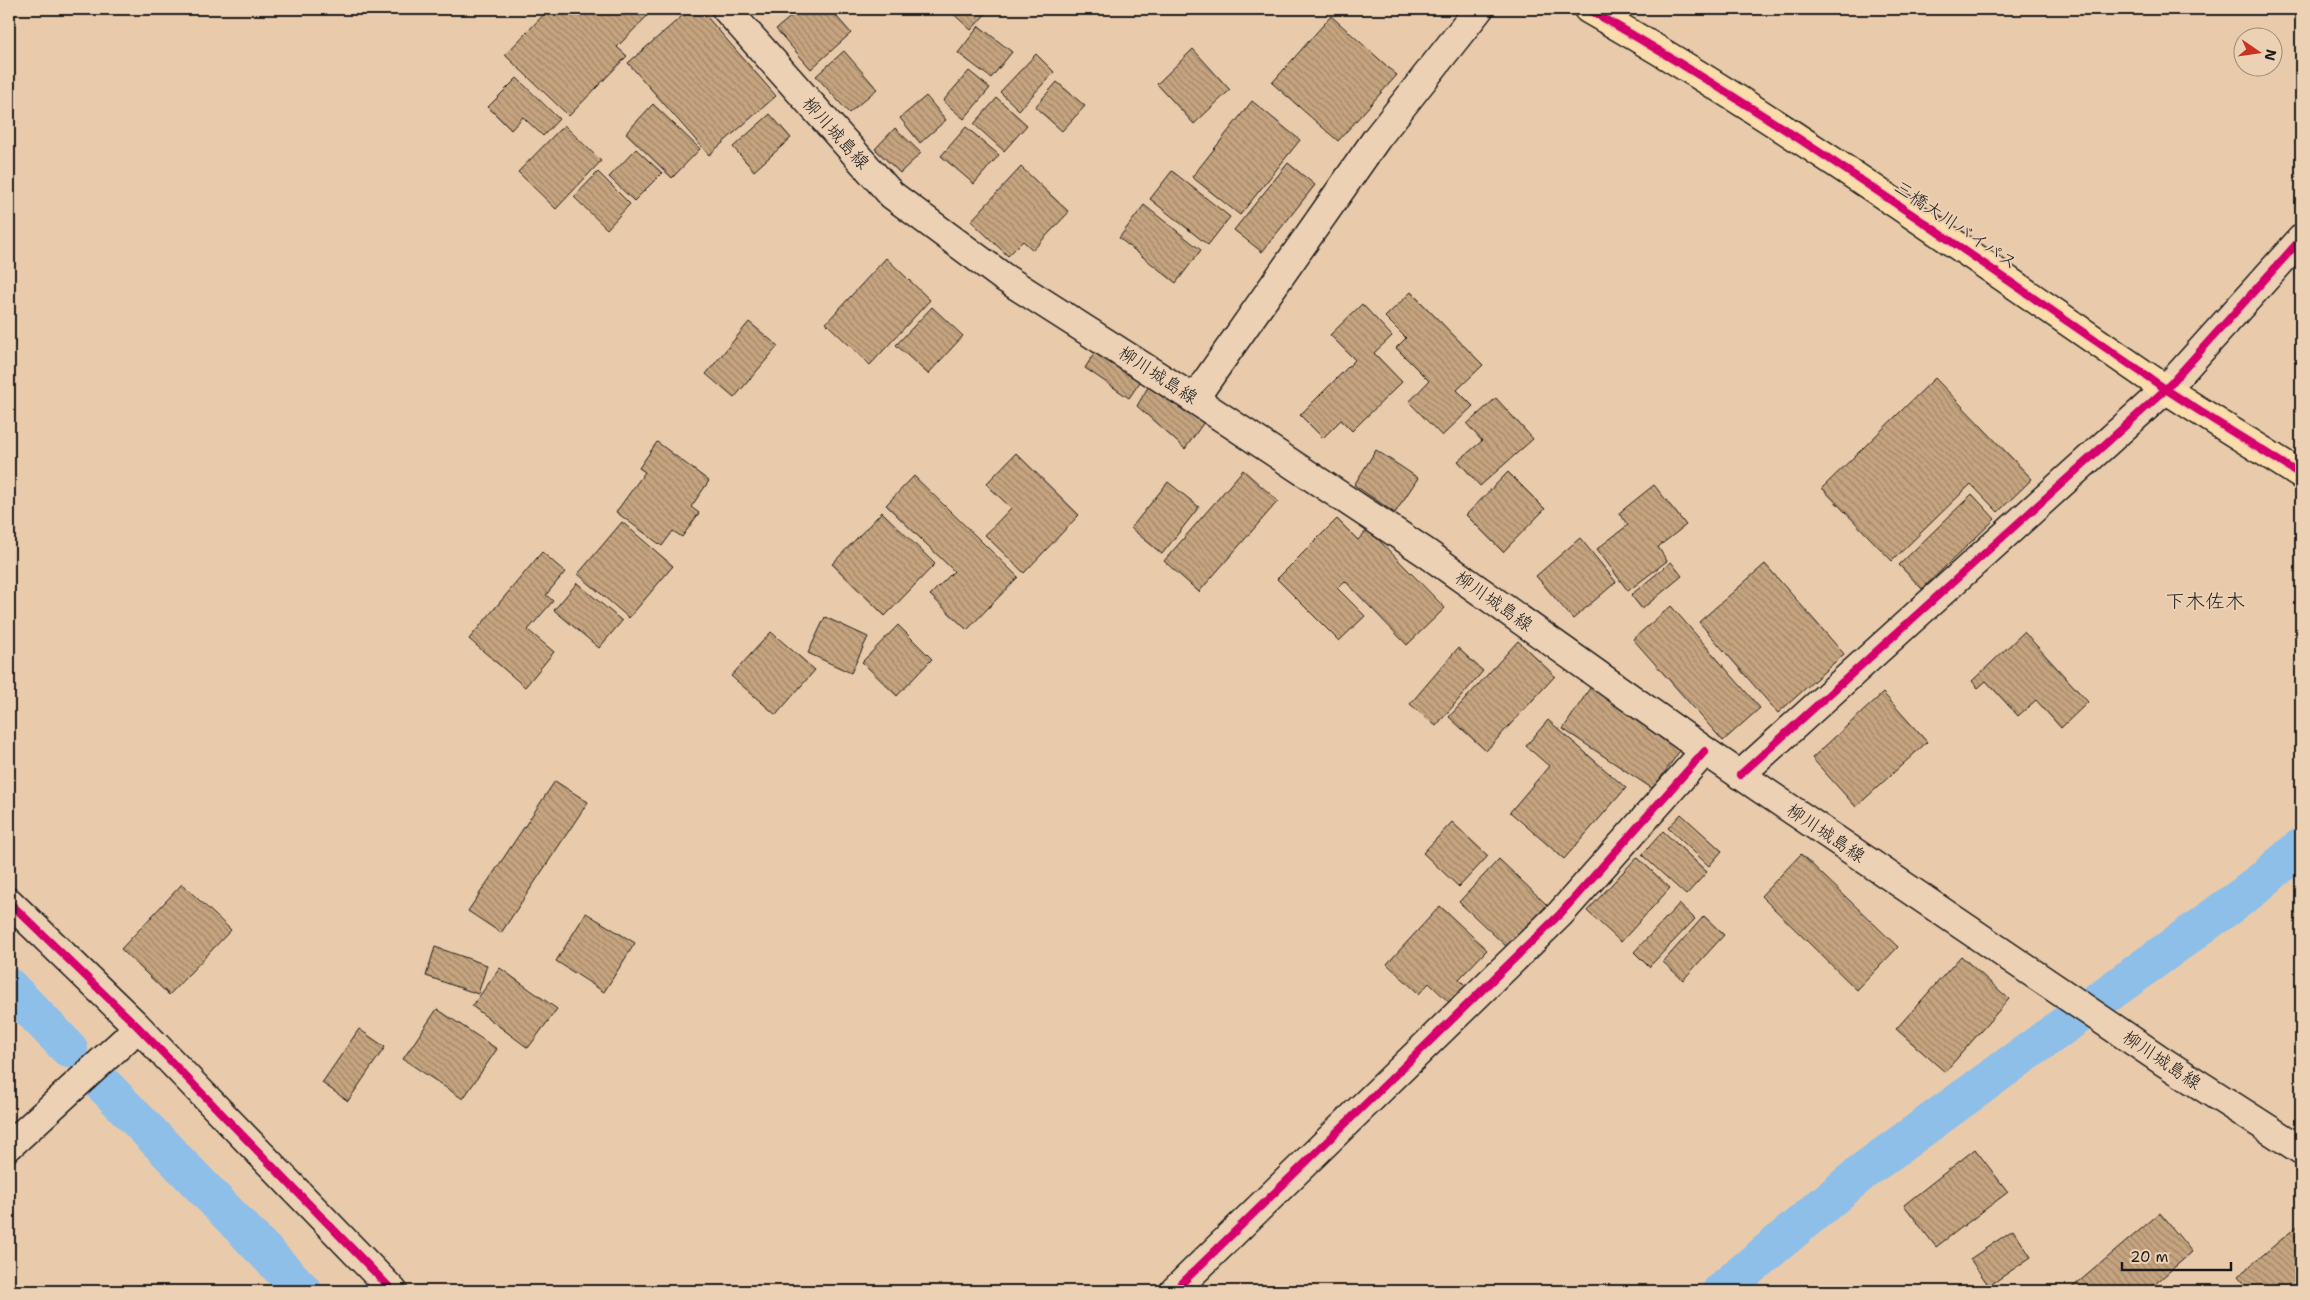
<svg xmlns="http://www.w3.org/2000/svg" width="2310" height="1300" font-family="'Shantell Sans','Klee One',sans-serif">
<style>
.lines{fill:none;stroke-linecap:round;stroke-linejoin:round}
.canal{stroke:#8dbfe9;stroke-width:38}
.building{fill:url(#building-back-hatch);stroke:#1c1c1c}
.street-casing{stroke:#1c1c1c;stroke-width:31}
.secondary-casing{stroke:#1c1c1c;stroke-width:31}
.highway-casing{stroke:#1c1c1c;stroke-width:31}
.street{stroke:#edd1b4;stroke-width:28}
.secondary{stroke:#edd1b4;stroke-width:28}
.highway{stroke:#fbdcab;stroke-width:28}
.cycleway-casing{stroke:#edd1b4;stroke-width:11}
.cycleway{stroke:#d6006c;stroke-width:8}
.labels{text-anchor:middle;stroke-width:4;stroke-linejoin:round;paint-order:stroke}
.street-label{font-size:18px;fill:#1c1c1c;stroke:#edd1b4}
.quarter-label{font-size:20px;fill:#1c1c1c;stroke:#edd1b4}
</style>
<defs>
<pattern id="building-back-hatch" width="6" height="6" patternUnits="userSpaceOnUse" patternTransform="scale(1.25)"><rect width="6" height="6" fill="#c6a47f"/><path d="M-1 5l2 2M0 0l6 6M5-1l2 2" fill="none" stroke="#a08567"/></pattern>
</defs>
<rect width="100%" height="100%" fill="#e9cbac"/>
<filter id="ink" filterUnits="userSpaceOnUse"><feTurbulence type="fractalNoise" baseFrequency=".02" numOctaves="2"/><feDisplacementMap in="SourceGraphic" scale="10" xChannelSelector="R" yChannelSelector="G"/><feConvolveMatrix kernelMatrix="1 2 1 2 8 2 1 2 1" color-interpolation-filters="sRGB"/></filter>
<g filter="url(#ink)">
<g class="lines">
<path class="canal" d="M 9,987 L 69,1049
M 96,1077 L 303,1291
M 1721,1291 L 1866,1169 L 2251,890 L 2301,847"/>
</g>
<path class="building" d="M 549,9 L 641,9 L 648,15 L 617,47 L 627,56 L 569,116 L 505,55 Z
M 690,9 L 700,9 L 776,96 L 709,155 L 628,63 Z
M 800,9 L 830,9 L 851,33 L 811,69 L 776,29 Z
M 948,9 L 990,9 L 971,30 Z
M 1331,16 L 1397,75 L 1338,141 L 1272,83 Z
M 979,26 L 1012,52 L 991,78 L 958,53 Z
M 1193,49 L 1230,90 L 1194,124 L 1157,84 Z
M 844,51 L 877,89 L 849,113 L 816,76 Z
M 1036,54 L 1054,72 L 1019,110 L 1000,92 Z
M 969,71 L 990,88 L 964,119 L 943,101 Z
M 517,78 L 559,119 L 543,136 L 523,117 L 511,130 L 488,107 Z
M 1057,82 L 1085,106 L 1062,131 L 1035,107 Z
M 926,96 L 946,120 L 920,143 L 900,118 Z
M 997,98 L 1027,125 L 1004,151 L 974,124 Z
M 1252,101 L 1300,140 L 1240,215 L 1192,177 Z
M 653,104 L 700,149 L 672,178 L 626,133 Z
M 770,114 L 791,138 L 754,171 L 733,147 Z
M 564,125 L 601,161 L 556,209 L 518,172 Z
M 966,127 L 999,155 L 974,184 L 941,156 Z
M 895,128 L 921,153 L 900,173 L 875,149 Z
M 636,149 L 662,173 L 634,201 L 609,177 Z
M 1288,163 L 1315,185 L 1262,252 L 1234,230 Z
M 1021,167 L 1069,212 L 1033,250 L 1023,241 L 1008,256 L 971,221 Z
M 1172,171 L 1230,217 L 1208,245 L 1150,199 Z
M 598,172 L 630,204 L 607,229 L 574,197 Z
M 1144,205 L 1201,250 L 1176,283 L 1119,238 Z
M 886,258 L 930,300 L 870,365 L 826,323 Z
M 1411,292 L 1483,365 L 1457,390 L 1473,406 L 1442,436 L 1409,402 L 1429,381 L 1396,348 L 1406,338 L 1385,317 Z
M 1362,304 L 1392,336 L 1374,353 L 1402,382 L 1352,431 L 1341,420 L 1323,438 L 1300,415 L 1355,360 L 1330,335 Z
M 932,307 L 963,336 L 928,374 L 896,345 Z
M 749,322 L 778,346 L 734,398 L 706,374 Z
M 1097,349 L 1142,379 L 1129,398 L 1085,368 Z
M 1935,378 L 2032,479 L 1998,512 L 1971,484 L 1892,561 L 1822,488 Z
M 1148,387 L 1204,422 L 1185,449 L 1137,406 Z
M 1496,398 L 1533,439 L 1480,486 L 1458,461 L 1482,441 L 1467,424 Z
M 657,442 L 709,481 L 691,507 L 699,513 L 682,537 L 673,531 L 662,546 L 616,512 L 645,472 L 639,468 Z
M 1376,450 L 1418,478 L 1395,513 L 1354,485 Z
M 1016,453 L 1079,515 L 1024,573 L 985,535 L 1011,508 L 986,484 Z
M 1243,470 L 1278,501 L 1199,592 L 1164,561 Z
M 1508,472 L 1545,509 L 1503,552 L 1466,515 Z
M 914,476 L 1018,577 L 967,630 L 930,595 L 954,571 L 886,505 Z
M 1168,482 L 1199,507 L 1162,554 L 1131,528 Z
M 1654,485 L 1686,525 L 1658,547 L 1667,561 L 1628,591 L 1597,549 L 1628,525 L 1619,513 Z
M 1972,494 L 1995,519 L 1922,589 L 1899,565 Z
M 882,512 L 935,564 L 885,616 L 832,564 Z
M 1337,519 L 1358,540 L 1368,529 L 1445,608 L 1407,645 L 1345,581 L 1337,588 L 1365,616 L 1339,641 L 1277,579 Z
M 622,522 L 673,566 L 629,618 L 578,574 Z
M 1580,538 L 1616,582 L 1573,619 L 1536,576 Z
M 542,552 L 565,572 L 546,595 L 553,601 L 528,630 L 554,652 L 525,687 L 469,639 Z
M 1671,562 L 1682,576 L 1642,609 L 1631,595 Z
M 1765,564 L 1844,654 L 1778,713 L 1699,622 Z
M 577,583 L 622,621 L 599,648 L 554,610 Z
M 1671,606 L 1760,708 L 1723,741 L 1633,639 Z
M 825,617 L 868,637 L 851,673 L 808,653 Z
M 898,625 L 932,659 L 897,696 L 862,662 Z
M 771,632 L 815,670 L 776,715 L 731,676 Z
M 2024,632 L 2088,702 L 2061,728 L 2036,700 L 2018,716 L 1986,681 L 1978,688 L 1972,681 Z
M 1518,641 L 1555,676 L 1486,751 L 1449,717 Z
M 1458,648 L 1483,671 L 1436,726 L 1410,704 Z
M 1592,685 L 1683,746 L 1653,789 L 1563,729 Z
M 1883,693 L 1927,742 L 1856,807 L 1812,758 Z
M 1548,720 L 1626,788 L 1564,859 L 1510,812 L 1549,766 L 1526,746 Z
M 555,781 L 588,802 L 501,933 L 468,911 Z
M 1681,814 L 1722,851 L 1709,866 L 1668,828 Z
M 1452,822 L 1488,856 L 1459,887 L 1423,853 Z
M 1663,831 L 1707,872 L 1686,895 L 1642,855 Z
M 1801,854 L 1898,947 L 1857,990 L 1761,896 Z
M 1637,857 L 1670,888 L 1621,942 L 1587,911 Z
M 1499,859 L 1547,905 L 1508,948 L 1459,902 Z
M 182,884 L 231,930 L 169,995 L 121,949 Z
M 1679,904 L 1695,919 L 1649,967 L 1634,952 Z
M 1440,906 L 1487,950 L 1459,979 L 1468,988 L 1452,1005 L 1429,983 L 1419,994 L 1387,964 Z
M 586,913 L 635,943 L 604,992 L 556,961 Z
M 1704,916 L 1724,935 L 1683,980 L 1663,962 Z
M 435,947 L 487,965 L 478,994 L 426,976 Z
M 1961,956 L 2009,999 L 1945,1072 L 1896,1029 Z
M 500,968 L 557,1009 L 528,1048 L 472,1006 Z
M 437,1009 L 497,1049 L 463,1099 L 403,1059 Z
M 359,1029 L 385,1047 L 348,1101 L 322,1083 Z
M 1975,1149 L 2008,1192 L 1936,1247 L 1904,1205 Z
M 2160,1213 L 2192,1252 L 2147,1291 L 2068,1291 Z
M 2301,1223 L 2301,1291 L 2251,1291 L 2238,1276 Z
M 2013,1230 L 2031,1257 L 1989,1286 L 1970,1259 Z"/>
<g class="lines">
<defs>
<path id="street" d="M 1194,399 L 1377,138 L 1479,9
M 1740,775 L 2166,389 L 2301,239
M 9,902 L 137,1026 L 393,1291
M 9,1146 L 125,1040 L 137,1026
M 1174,1291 L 1560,914 L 1705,751"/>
<path id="secondary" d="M 726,9 L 892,195 L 1003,277 L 1194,399 L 1425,552 L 1705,751 L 2164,1062 L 2301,1150"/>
<path id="highway" d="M 1588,9 C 1788,123 1974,258 2164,388 C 2209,418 2256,446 2301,475"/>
</defs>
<use href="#street" class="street-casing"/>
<use href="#secondary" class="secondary-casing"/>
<use href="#highway" class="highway-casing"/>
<use href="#street" class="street"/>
<use href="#secondary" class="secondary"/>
<use href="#highway" class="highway"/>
<defs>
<path id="cycleway" d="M 1588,9 C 1788,123 1974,258 2164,388 C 2209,418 2256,446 2301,475
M 1740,775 L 2166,389 L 2301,239
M 9,902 L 137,1026 L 393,1291
M 1174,1291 L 1560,914 L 1705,751"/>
</defs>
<use href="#cycleway" class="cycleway-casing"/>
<use href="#cycleway" class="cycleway"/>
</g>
</g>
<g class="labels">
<g class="street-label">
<text transform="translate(836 133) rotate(48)" y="6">柳川城島線</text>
<text transform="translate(1956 225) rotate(34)" y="6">三橋大川バイパス</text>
<text transform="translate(1158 375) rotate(33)" y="6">柳川城島線</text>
<text transform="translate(1494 601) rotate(35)" y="6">柳川城島線</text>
<text transform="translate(1826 833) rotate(34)" y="6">柳川城島線</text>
<text transform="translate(2162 1060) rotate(34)" y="6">柳川城島線</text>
</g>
<g class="quarter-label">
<text x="2205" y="608">下木佐木</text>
</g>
</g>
<rect width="2310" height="1300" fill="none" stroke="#edd1b4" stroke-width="30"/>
<rect x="15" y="15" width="2280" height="1270" fill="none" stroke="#1c1c1c" stroke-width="2" filter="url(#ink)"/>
<g transform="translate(2258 52) rotate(103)"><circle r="24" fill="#edd1b4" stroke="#998977"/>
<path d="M0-4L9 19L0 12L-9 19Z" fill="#c8321e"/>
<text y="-8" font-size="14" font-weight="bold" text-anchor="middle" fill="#1c1c1c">N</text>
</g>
<path d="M2122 1262v8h109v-8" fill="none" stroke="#1c1c1c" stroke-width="2.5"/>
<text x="2130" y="1262" font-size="15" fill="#1c1c1c" stroke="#edd1b4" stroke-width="4" paint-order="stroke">20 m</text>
</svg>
